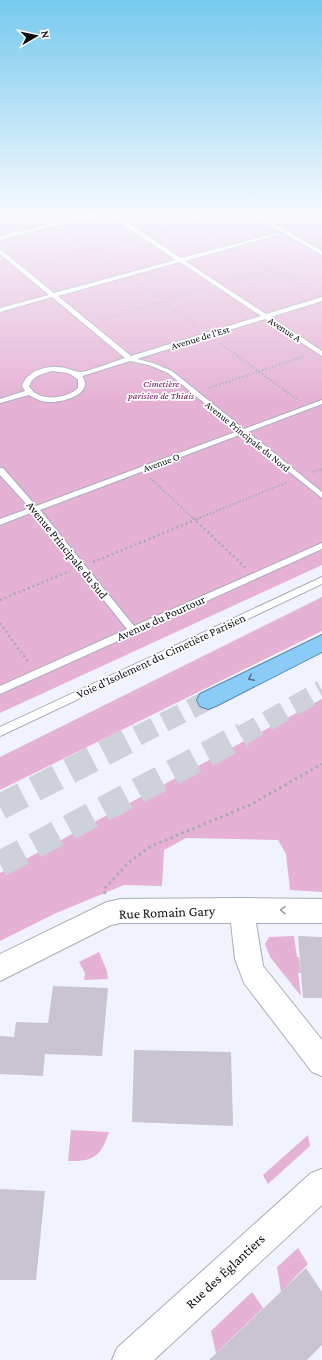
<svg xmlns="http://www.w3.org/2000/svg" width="322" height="1360" font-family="'Crimson Pro',serif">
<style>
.green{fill:#e5b1d4}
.building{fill:#c9c3d2}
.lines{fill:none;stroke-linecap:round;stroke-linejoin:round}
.motorway-tunnel-far1{stroke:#ced0da;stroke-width:20;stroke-dasharray:20 10;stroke-linecap:butt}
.motorway-tunnel{stroke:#ced0da;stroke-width:26;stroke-dasharray:26 13;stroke-linecap:butt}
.service-casing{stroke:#a8adbc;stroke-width:2}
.minor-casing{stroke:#a8adbc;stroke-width:2}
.motorway-casing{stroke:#5e88a7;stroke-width:2}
.path-far3{stroke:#a8abb3;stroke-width:1.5;stroke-dasharray:1 2;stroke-linecap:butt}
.path-far2{stroke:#a8abb3;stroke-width:2;stroke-dasharray:1.5 2;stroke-linecap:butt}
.path-far1{stroke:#a8abb3;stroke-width:2.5;stroke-dasharray:2 3;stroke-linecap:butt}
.path{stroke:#a8abb3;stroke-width:3;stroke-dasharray:2.5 3.5;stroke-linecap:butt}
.service{fill:#fff;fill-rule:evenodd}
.minor{fill:#fff;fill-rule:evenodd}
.motorway{fill:#8acbf7;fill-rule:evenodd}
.oneway{stroke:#517690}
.oneway2{stroke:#9d9ea0}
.labels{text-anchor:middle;stroke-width:3.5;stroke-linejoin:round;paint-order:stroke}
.far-street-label{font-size:10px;fill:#0b0d12;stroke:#fff}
.far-park-label{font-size:10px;font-style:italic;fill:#680e56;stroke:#fff}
.street-label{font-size:12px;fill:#0b0d12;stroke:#fff}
.near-street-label{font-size:14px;fill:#0b0d12;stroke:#fff}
</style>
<rect width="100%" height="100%" fill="#f0f3fd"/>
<path class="green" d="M 0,212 L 322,212 L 322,565 L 0,713 Z
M 322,597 L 322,631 L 0,790 L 0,757 Z
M 322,699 L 322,892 L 290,890 L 286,854 L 278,840 L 186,838 L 164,850 L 162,886 L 124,885 L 54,914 L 0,941 L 0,873 Z
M 294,936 L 297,957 L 299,957 L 301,973 L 298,973 L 301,996 L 270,957 L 265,944 L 269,937 Z
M 99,952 L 107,971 L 108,979 L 84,980 L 85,973 L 79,962 Z
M 71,1130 L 109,1132 C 101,1156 94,1162 68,1161 Z
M 308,1135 L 310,1146 L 268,1184 L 263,1175 Z
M 298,1248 L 308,1264 L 281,1292 L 277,1267 Z
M 252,1292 L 263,1308 L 216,1353 L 211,1331 Z"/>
<path class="building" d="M 298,936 L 322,937 L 322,998 L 303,998 Z
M 53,986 L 108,988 L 102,1056 L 45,1054 L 43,1076 L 0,1074 L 0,1036 L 14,1037 L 16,1022 L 48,1023 Z
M 134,1050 L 231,1052 L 233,1126 L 132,1122 Z
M 0,1189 L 45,1191 L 36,1280 L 0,1280 Z
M 306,1268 L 322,1292 L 322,1345 L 307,1360 L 209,1360 Z"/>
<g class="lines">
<path class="motorway-tunnel-far1" d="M 137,736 L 208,700
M 241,736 L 322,690"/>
<path class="motorway-tunnel" d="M 0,807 L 139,735
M 0,864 L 243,735"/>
<defs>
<path id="service" d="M 98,212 L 112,212 L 181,258 L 277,233 L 277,235 L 185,261 L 266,314 L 322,297 L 322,301 L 271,317 L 322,351 L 322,356 L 265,319 L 137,359 L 153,363 L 172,371 L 244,429 L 322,400 L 322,404 L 248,432 L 322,492 L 322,498 L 242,434 L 40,510 L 134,626 L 322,543 L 322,549 L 0,694 L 0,686 L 127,629 L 33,512 L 0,525 L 0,519 L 30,508 L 0,475 L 0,468 L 3,468 L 36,506 L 238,431 L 168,373 L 149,365 L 130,361 L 82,376 C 95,395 60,403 47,402 C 40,401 34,398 29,395 L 0,403 L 0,399 L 25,391 L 22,386 C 28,369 49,365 65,368 C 70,369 76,372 80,372 C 88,372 115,361 125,358 L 52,297 L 0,312 L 0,308 L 49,295 L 0,254 L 0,249 L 54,293 L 176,260 L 106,213 L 0,240 L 0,236 ZM 180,262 L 261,316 L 131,356 L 58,296 ZM 52,371 L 68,373 L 78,379 L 78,388 C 66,399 38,403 29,386 C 33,375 43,374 52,371 Z
M 247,212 L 253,212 L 322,251 L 322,255 Z
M 319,212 L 322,212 L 322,214 L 319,213 Z
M 322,577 L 322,584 L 0,736 L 0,727 Z"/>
<path id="minor" d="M 243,898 L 322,899 L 322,923 L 256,923 L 263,966 L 322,1040 L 322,1076 L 312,1072 L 244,983 L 235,959 L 231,923 L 121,923 L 111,925 L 0,981 L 0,954 L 107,902 L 121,899 Z
M 322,1169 L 322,1205 L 154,1360 L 112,1360 L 117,1348 L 311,1173 Z"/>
<path id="motorway" d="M 322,635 L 322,652 L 216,706 L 208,709 L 200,706 L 197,700 L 200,694 Z"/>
</defs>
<use href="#service" class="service-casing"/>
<use href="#minor" class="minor-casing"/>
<use href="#motorway" class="motorway-casing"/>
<path class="path-far3" d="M 178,212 L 221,238
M 66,232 L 114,267
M 161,233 L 237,213
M 247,254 L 310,291
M 35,265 L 131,241
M 232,281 L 310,259
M 138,284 L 197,326
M 102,320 L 204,289
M 220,343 L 227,348"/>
<path class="path-far2" d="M 225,347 L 297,399
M 209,388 L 305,356
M 313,472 L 322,469
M 150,478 L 194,519
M 197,519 L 288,482"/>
<path class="path-far1" d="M 193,518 L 246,568
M 93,562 L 200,518
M 0,600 L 70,571
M 0,623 L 29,663"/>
<path class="path" d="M 105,894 L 104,889 L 128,863 L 151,846 L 250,805 L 322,764"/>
<use href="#service" class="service"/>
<use href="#minor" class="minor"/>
<use href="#motorway" class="motorway"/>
</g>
<defs><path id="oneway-chevron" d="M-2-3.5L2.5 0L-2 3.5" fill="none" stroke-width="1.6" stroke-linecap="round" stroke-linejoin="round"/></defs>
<use class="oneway" href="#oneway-chevron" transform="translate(251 678) rotate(154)"/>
<use class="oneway2" href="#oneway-chevron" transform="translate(283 910) rotate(-179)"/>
<linearGradient id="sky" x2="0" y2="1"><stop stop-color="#75c9ee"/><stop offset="0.53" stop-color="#f8fafe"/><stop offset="1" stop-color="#f8fafe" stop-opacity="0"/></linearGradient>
<rect width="322" height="403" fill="url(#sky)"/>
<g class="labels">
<g class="far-street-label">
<text transform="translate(285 329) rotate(33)" y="4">Avenue A</text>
<text transform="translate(200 337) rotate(-17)" y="4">Avenue de l'Est</text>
<text transform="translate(248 436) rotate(39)" y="4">Avenue Principale du Nord</text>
<text transform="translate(161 462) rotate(-20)" y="4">Avenue O</text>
</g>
<g class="far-park-label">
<text x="161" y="387">Cimetière<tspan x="161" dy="12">parisien de Thiais</tspan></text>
</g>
<g class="street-label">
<text transform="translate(67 550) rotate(51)" y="4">Avenue Principale du Sud</text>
<text transform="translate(161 618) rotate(-24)" y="4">Avenue du Pourtour</text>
<text transform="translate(161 656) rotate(-25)" y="4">Voie d'Isolement du Cimetière Parisien</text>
</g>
<g class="near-street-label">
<text transform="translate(167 912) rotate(-2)" y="5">Rue Romain Gary</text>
<text transform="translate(225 1271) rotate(-43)" y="5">Rue des Églantiers</text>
</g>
</g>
<g transform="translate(36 36) rotate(81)" stroke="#ffffff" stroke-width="3" paint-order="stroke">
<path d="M0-3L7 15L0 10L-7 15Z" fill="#0b0d12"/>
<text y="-6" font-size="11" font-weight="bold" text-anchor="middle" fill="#0b0d12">N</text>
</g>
</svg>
